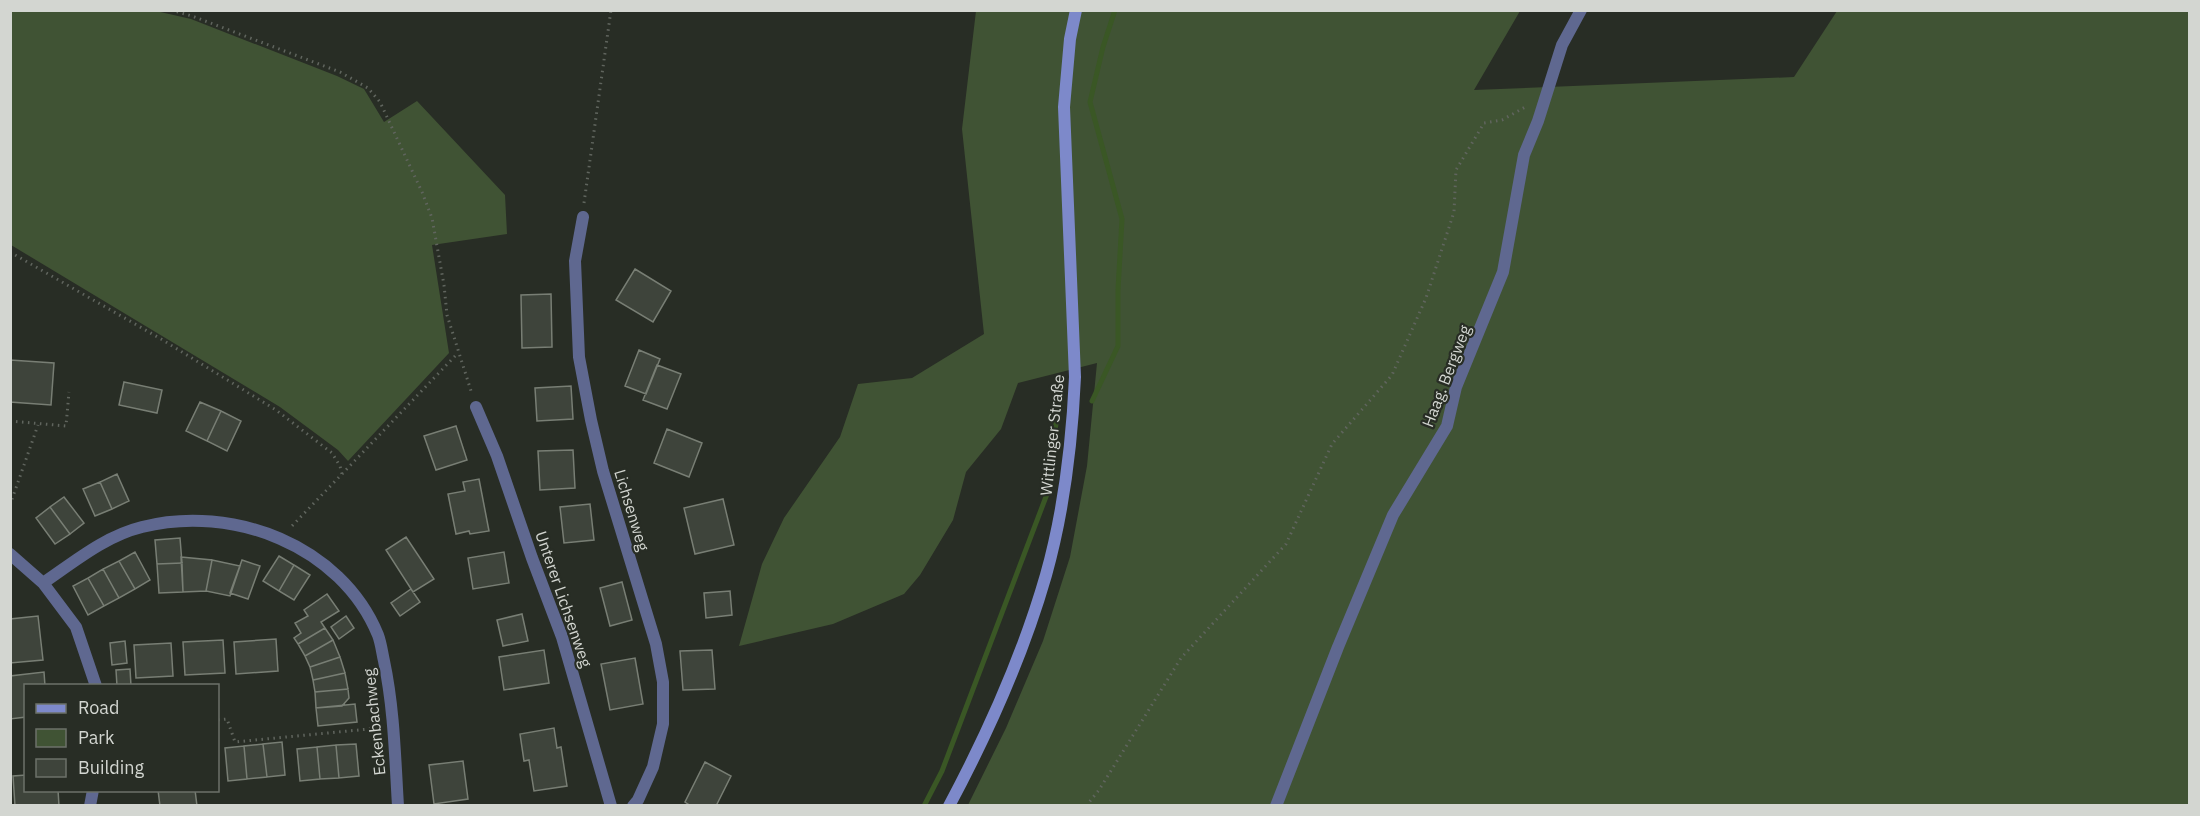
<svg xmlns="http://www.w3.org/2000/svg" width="2200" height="816" font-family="'IBM Plex Sans',sans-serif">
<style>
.green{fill:#405334}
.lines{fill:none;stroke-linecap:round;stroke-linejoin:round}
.stream{stroke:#3a5725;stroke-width:5}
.building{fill:#3e443b;stroke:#787e74;stroke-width:1.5}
.path{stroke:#60655e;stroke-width:3;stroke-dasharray:1.5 4.5;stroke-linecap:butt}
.street{stroke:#5f6890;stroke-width:12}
.secondary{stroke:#7d89ca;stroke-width:12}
.labels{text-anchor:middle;stroke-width:4.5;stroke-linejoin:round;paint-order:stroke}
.street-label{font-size:16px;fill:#d3d6d1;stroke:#282d25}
</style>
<rect width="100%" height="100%" fill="#282d25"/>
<path class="green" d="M 11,10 L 156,11 L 191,19 L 337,76 L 364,89 L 384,122 L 417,101 L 505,195 L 507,234 L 432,245 L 449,353 L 348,461 L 338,450 L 280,407 L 11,245 Z
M 976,11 L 1520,11 L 1474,90 L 1794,77 L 1837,11 L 2189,11 L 2189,805 L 968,805 L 1006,728 L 1043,641 L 1070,557 L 1087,466 L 1097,363 L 1018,383 L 1001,429 L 966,472 L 953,520 L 920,575 L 904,594 L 833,624 L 739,646 L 762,564 L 784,518 L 840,437 L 858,384 L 912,378 L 984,334 L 962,129 Z"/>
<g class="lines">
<path class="stream" d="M 1092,401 L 1118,346 L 1118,290 L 1122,219 L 1090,102 L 1103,47 L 1115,10
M 924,806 L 942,771 L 1047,494 L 1058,408"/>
</g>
<path class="building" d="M 635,269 L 671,291 L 653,322 L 616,300 Z
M 551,294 L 552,347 L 522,348 L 521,295 Z
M 639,350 L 660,359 L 646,394 L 625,386 Z
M 10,360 L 54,363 L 51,405 L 10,402 Z
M 657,365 L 681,374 L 667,409 L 643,400 Z
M 124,382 L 162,390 L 157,413 L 119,405 Z
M 571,386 L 573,419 L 537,421 L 535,388 Z
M 200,402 L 221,411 L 207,441 L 186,431 Z
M 221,411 L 241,421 L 227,451 L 207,441 Z
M 456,426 L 467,460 L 436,470 L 424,436 Z
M 667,429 L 702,443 L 689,477 L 654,463 Z
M 573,450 L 575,488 L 540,490 L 538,451 Z
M 117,474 L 129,501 L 112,509 L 100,482 Z
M 479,479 L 489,531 L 470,534 L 469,531 L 456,534 L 448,494 L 465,491 L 463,482 Z
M 100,482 L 112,509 L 95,516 L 83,489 Z
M 64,497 L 84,523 L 70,534 L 50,507 Z
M 723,499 L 734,545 L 695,554 L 684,508 Z
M 590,504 L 594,540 L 564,543 L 560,507 Z
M 50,507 L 70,534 L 55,544 L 36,518 Z
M 406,537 L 434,579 L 413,592 L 386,550 Z
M 180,538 L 182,563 L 157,564 L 155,540 Z
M 135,552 L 150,580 L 135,589 L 119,561 Z
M 504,552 L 509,583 L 473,589 L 468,558 Z
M 279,556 L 294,565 L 279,591 L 263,581 Z
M 181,557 L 212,560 L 206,591 L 183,592 Z
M 212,560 L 240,566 L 230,596 L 206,591 Z
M 242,560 L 260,566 L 248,599 L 230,593 Z
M 119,561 L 135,589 L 119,598 L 103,569 Z
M 182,563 L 183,592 L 159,593 L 157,564 Z
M 294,565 L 310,575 L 294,600 L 279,591 Z
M 103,569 L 119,598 L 104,606 L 88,578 Z
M 88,578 L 104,606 L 88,615 L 73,586 Z
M 622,582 L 632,620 L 610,626 L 600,588 Z
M 411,589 L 420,602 L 400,616 L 391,603 Z
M 730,591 L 732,615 L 706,618 L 704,593 Z
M 327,594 L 339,611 L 321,622 L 325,628 L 298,644 L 294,638 L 301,633 L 295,623 L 308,616 L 304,610 Z
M 522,614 L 528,641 L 503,646 L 497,620 Z
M 38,616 L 43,660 L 10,663 L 10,619 Z
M 346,616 L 354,628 L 339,639 L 331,627 Z
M 325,628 L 333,640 L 305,656 L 298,644 Z
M 276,639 L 278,671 L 236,674 L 234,642 Z
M 223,640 L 225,673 L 185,675 L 183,642 Z
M 333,640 L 340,657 L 310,667 L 305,656 Z
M 125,641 L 127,663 L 112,665 L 110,643 Z
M 171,643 L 173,676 L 136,678 L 134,645 Z
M 544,650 L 549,683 L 504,690 L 499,657 Z
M 712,650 L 715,689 L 683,690 L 680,651 Z
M 340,657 L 345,673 L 313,680 L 310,667 Z
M 635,658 L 643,704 L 610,710 L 601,664 Z
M 130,669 L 131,686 L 117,686 L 116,670 Z
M 44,672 L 45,686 L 26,686 L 26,717 L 10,719 L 10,676 Z
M 345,673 L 348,689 L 315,692 L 313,680 Z
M 348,689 L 349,698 L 342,706 L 316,708 L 315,692 Z
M 355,704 L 357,722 L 318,726 L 316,708 Z
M 554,728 L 557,748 L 561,747 L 567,786 L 534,791 L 529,760 L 524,761 L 520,734 Z
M 282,742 L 285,775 L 267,777 L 263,744 Z
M 263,744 L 267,777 L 247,779 L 244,746 Z
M 356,744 L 359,776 L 339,778 L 336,745 Z
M 336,745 L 339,778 L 320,779 L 317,747 Z
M 244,746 L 247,779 L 228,781 L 225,748 Z
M 317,747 L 320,779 L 300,781 L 297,749 Z
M 463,761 L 468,799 L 434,804 L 429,765 Z
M 705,762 L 731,776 L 716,806 L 691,806 L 685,802 Z
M 26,775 L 26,790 L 58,790 L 59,806 L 15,806 L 13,776 Z
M 158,790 L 195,790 L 197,806 L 160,806 Z"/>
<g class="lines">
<path class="path" d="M 171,10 L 192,16 L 340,72 L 368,88 L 380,102 L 422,192 L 432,218 L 444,285 L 447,315 L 472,394
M 584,203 L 611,10
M 10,252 L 161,339 L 276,410 L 332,453 L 340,466 L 342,474 L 290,528
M 10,421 L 66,426 L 69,392
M 342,474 L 458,353
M 10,505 L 38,425
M 218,720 L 227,719 L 235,742 L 379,728
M 1086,806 L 1099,790 L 1181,658 L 1286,544 L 1332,444 L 1392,375 L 1426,298 L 1454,212 L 1456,170 L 1484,123 L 1502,120 L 1527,106"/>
<path class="street" d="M 583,217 L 575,261 L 579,357 L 591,420 L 603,471 L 656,644 L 663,682 L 663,724 L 653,767 L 638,800 L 633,806
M 476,407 L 497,456 L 532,558 L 562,637 L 611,806
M 10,554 L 43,583 L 76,627 L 96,686
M 43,583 C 74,562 105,536 142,527 C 232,504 341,545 378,635 C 381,643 382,652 384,661 C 394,708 395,757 398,806
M 90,806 L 93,790
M 1276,806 L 1338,647 L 1393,515 L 1447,426 L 1456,387 L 1503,272 L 1524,155 L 1538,121 L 1562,45 L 1581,10"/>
<path class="secondary" d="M 949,806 C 988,733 1023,655 1046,575 C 1064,511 1072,443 1075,377 L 1064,107 L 1070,39 L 1076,10"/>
</g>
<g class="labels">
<g class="street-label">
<text transform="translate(1446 376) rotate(-69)" y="6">Haag. Bergweg</text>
<text transform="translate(1052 435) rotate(-84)" y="6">Wittlinger Straße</text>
<text transform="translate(632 510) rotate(73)" y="6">Lichsenweg</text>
<text transform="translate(564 599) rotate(71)" y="6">Unterer Lichsenweg</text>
<text transform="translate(374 722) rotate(-96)" y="6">Eckenbachweg</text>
</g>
</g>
<rect width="2200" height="816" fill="none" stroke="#d3d6d1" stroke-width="24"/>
<rect x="24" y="684" width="195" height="108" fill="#282d25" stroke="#6c716a" stroke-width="1.5"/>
<rect x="36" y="704" width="30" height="9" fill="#7d89ca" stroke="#6c716a" stroke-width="1.5"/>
<text x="78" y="714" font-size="18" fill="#d3d6d1">Road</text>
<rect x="36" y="729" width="30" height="18" fill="#405334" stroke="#6c716a" stroke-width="1.5"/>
<text x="78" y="744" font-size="18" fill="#d3d6d1">Park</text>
<rect x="36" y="759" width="30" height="18" fill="#3e443b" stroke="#6c716a" stroke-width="1.5"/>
<text x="78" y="774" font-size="18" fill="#d3d6d1">Building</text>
</svg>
